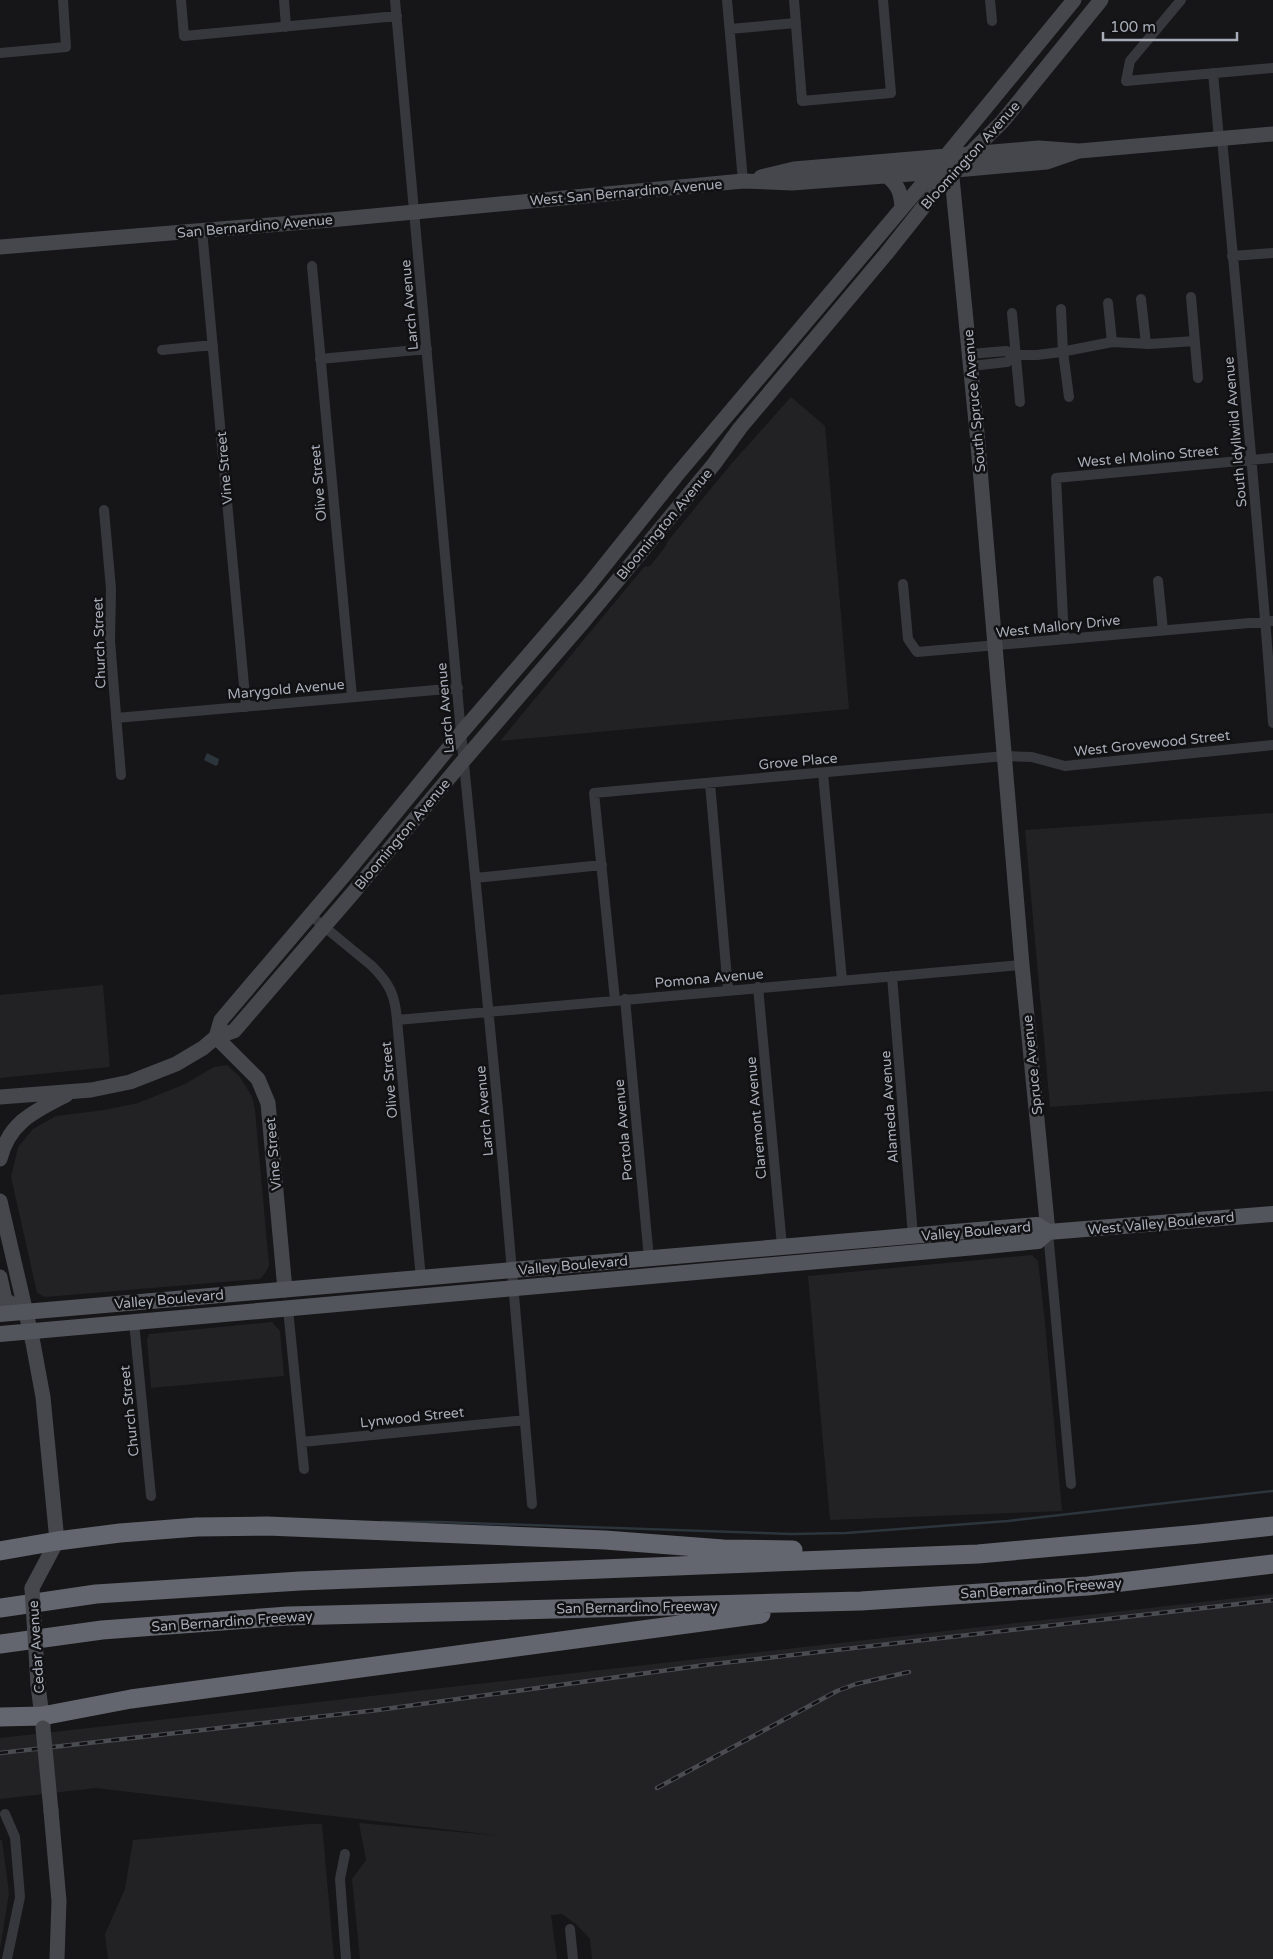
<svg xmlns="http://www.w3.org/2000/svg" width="1273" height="1959" font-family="'Varela Round',sans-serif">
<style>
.built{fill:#222225}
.water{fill:#2c353c}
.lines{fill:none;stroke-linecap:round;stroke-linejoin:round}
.stream{stroke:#2c353c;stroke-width:2.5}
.street{stroke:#37383d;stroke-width:10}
.secondary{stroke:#45474d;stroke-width:15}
.primary{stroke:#53555c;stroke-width:16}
.highway{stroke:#63666e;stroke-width:19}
.rail-casing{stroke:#4a4c52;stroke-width:4.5}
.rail{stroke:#111113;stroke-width:2.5;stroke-dasharray:8;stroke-linecap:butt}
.secondary-bridge{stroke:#45474d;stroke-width:15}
.labels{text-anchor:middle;stroke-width:5;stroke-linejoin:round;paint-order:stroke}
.street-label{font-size:14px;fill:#a8adb8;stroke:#111113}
</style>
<rect width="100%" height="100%" fill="#161618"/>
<path class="built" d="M 791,397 L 825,426 L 849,709 L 500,741 L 644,567 L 650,566 L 666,546 L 667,542 L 732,463 Z
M 1273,813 L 1273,1091 L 1050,1107 L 1025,830 Z
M 103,985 L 110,1067 L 0,1078 L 0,995 Z
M 227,1065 L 239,1076 L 247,1088 L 252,1097 L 255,1110 L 269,1265 L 266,1272 L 260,1279 L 45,1297 L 37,1293 L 11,1177 L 18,1147 L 33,1129 L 56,1116 L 104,1110 L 138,1103 L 185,1084 L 214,1067 Z
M 1032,1255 L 1038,1261 L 1044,1313 L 1062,1511 L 830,1520 L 808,1276 Z
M 272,1322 L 280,1331 L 284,1376 L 151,1388 L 147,1339 L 149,1334 Z
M 1273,1594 L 1273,1959 L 592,1959 L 590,1939 L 577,1925 L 562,1914 L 551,1915 L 557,1959 L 360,1959 L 352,1879 L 366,1860 L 359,1823 L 502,1836 L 96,1788 L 0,1799 L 0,1738 Z
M 309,1824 L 322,1824 L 334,1959 L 108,1959 L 105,1934 L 125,1889 L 133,1840 Z
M 0,1840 L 2,1840 L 9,1893 L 0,1949 Z"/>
<path class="water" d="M 207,753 L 219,759 L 218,764 L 216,766 L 204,760 Z"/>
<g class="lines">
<path class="stream" d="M 382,1522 L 439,1522 L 791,1534 L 846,1533 L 1008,1521 L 1273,1491"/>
<path class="street" d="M 181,0 L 184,36 L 397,16
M 284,0 L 286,27
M 395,0 L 461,733 L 498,1109 L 532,1504
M 727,0 L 743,181
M 794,0 L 802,101 L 891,93 L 883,0
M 990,0 L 992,21
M 1181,0 L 1130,61 L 1126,81 L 1273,68
M 730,29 L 796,23
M 0,53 L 66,47 L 63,0
M 1213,73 L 1219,139
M 1222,139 C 1240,333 1259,528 1273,723
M 202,230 L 246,707
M 1232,256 L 1273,253
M 312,266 L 352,697
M 1191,297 L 1198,378
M 1141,299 L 1146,344
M 1108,303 L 1112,342
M 1061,309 L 1063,352 L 1069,397
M 1012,313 L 1020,402
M 162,350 L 213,345
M 970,354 L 1006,351 L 1016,355 L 1037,355 L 1061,352 L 1112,342 L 1150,344 L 1195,341
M 320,359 L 427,349
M 971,366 L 1007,362 L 1016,355
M 104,510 L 111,589 L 110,641 L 121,775
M 1158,581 L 1163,630
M 903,584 L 908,639 L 917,652 L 1273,621
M 1064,638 L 1056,478 L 1273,458
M 116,718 L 458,688
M 823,773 L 842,980
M 710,783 L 728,990
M 475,878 L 602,865
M 310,915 L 372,966 C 390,984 395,995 397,1020 L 421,1279
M 892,976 L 913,1236
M 758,987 L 782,1246
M 625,999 L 649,1259
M 615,1000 L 594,793 L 1005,756 L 1032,757 L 1065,766 L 1273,745
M 397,1020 L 1022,965
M 1048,1232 L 1071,1484
M 288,1309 L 304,1469
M 134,1322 L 151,1496
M 302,1442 L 525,1420
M 5,1814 L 15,1837 L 20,1897 L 7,1959
M 345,1854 L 340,1879 L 346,1959
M 570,1929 L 573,1959"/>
<path class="secondary" d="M 951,167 L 977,433 L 1022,965 L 1048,1232
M 887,176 C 899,186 901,193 902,208
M 761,177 L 794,169 L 923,158 L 1039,148 L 1079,151 L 1273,134
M 0,247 L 330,220 L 743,181 L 792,183 L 911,174 L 1047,162 L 1079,151
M 216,1037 L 221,1020 L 347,872 L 461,733 L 588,586 L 676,476 L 946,156 L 1074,0
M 216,1037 L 258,1079 L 268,1103 L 285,1290
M 0,1097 L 91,1090 L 130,1082 L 176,1064 L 203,1048 L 216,1037 L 234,1031 L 352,894 L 464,760 L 583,622 L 714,464 L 740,428 L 886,254 L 952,171 L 1002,122 L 1101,0
M 0,1159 C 9,1122 35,1111 66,1095
M 0,1201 L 33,1343 L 43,1397 L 57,1541 L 32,1588
M 0,1277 L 5,1300 L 26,1312
M 38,1685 L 43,1725
M 51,1811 L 59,1901 L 57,1959"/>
<path class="primary" d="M 1048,1232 L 1273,1214
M 0,1314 L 1037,1225 L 1048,1232
M 0,1334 L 976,1247 L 1038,1241 L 1048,1232"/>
<path class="highway" d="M 0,1551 L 57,1541 L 120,1533 L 197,1527 L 267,1526 L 605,1540 L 723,1549 L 793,1550
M 0,1608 L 96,1594 L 300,1581 L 978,1554 L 1199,1534 L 1273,1526
M 0,1644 L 102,1630 L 288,1616 L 861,1601 L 1088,1586 L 1273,1564
M 0,1717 L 42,1716 L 131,1699 L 761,1614"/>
<defs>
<path id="rail" d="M 0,1753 L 378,1710 L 705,1665 L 1273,1600
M 657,1788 L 837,1691 L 856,1684 L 909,1672"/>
</defs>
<use href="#rail" class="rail-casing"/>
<use href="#rail" class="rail"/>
<path class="secondary-bridge" d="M 32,1588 L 38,1685
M 43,1728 L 51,1811"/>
</g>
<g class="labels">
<g class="street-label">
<text transform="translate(970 155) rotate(-48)" y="5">Bloomington Avenue</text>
<text transform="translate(626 192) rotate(-5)" y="5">West San Bernardino Avenue</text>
<text transform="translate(255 226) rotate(-5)" y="5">San Bernardino Avenue</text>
<text transform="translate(409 305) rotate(-95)" y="5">Larch Avenue</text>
<text transform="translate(974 401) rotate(-95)" y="5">South Spruce Avenue</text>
<text transform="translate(1235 432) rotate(-95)" y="5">South Idyllwild Avenue</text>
<text transform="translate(1148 456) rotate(-5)" y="5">West el Molino Street</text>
<text transform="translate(224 468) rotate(-95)" y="5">Vine Street</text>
<text transform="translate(318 483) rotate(-95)" y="5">Olive Street</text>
<text transform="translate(664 524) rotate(-50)" y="5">Bloomington Avenue</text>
<text transform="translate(1058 626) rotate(-6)" y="5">West Mallory Drive</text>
<text transform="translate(99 643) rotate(-92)" y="5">Church Street</text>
<text transform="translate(286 689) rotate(-5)" y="5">Marygold Avenue</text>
<text transform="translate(445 708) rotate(-95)" y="5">Larch Avenue</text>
<text transform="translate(1152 743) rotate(-6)" y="5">West Grovewood Street</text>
<text transform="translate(798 761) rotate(-5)" y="5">Grove Place</text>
<text transform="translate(402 834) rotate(-50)" y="5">Bloomington Avenue</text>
<text transform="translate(709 978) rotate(-5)" y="5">Pomona Avenue</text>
<text transform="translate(1032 1065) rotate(-96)" y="5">Spruce Avenue</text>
<text transform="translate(389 1080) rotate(-95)" y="5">Olive Street</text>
<text transform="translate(889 1107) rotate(-94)" y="5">Alameda Avenue</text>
<text transform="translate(484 1111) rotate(-95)" y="5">Larch Avenue</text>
<text transform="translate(756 1118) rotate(-95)" y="5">Claremont Avenue</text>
<text transform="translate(623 1130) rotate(-95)" y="5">Portola Avenue</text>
<text transform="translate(273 1154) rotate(-95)" y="5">Vine Street</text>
<text transform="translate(1161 1223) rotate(-5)" y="5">West Valley Boulevard</text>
<text transform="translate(976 1231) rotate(-5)" y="5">Valley Boulevard</text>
<text transform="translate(573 1265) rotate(-5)" y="5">Valley Boulevard</text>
<text transform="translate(169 1299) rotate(-5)" y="5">Valley Boulevard</text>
<text transform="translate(129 1411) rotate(-96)" y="5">Church Street</text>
<text transform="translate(412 1417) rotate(-6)" y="5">Lynwood Street</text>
<text transform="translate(1041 1588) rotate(-4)" y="5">San Bernardino Freeway</text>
<text transform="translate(637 1607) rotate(-1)" y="5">San Bernardino Freeway</text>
<text transform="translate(232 1621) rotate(-4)" y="5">San Bernardino Freeway</text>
<text transform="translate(36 1647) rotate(-94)" y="5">Cedar Avenue</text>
</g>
</g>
<path d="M1103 32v8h134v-8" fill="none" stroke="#a8adb8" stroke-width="2.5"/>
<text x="1110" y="32" font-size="15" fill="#a8adb8" stroke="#111113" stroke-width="4" paint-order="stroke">100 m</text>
</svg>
